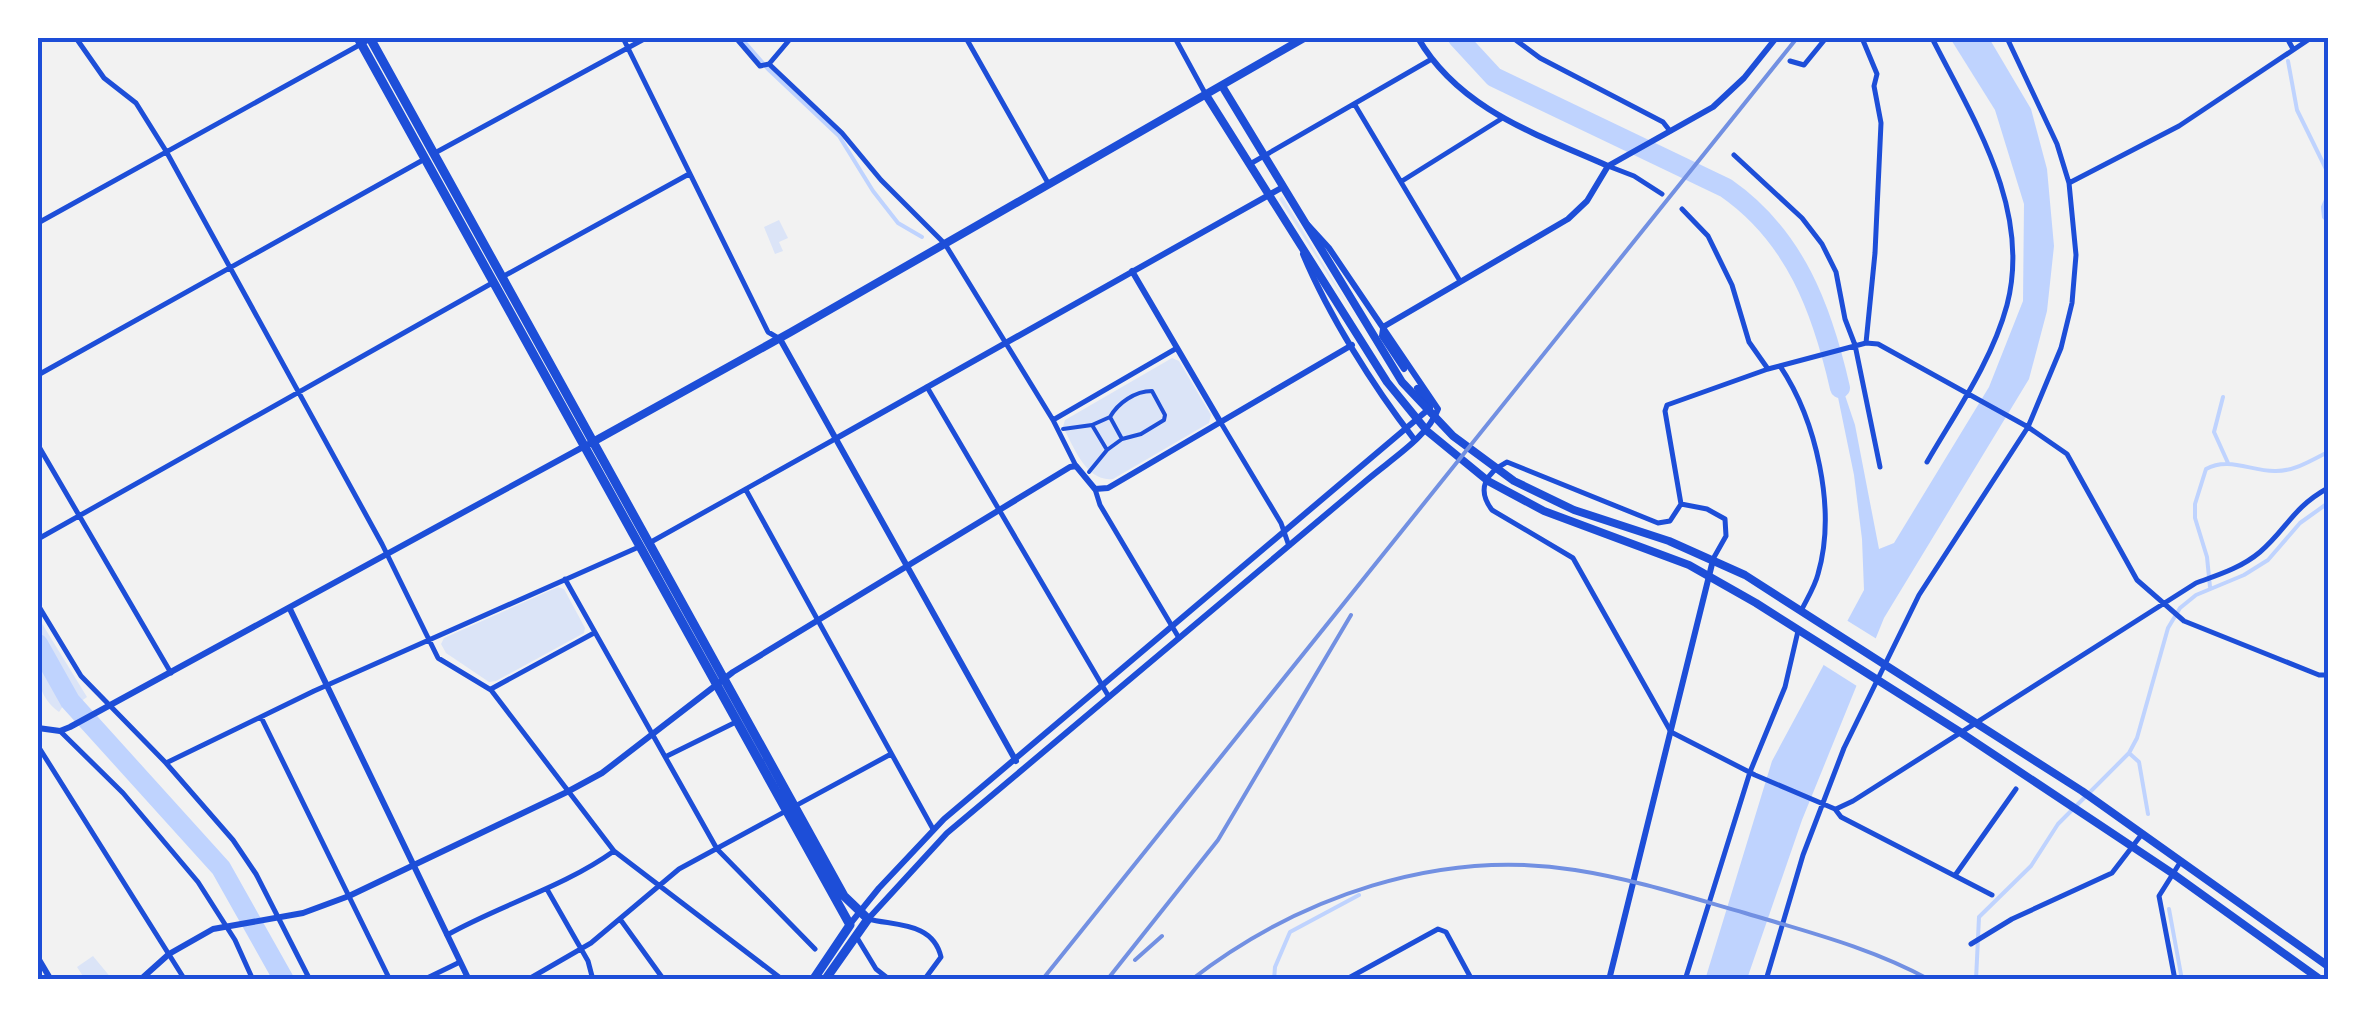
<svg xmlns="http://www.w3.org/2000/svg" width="2366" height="1017" font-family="Inter,sans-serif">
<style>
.green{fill:#dbe4f7}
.water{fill:#bfd3fe}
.pier{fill:#f2f2f2}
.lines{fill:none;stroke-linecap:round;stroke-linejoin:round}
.stream{stroke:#bfd3fe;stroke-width:4}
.river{stroke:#bfd3fe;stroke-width:20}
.pedestrian{stroke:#1d4ed8;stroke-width:4}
.minor{stroke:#1d4ed8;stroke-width:5}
.tertiary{stroke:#1d4ed8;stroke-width:6}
.secondary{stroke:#1d4ed8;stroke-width:8}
.trunk{stroke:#1d4ed8;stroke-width:9}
.rail{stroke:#7290e2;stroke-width:4}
.neatline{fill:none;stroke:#1d4ed8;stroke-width:4}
</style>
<rect width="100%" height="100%" fill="#f2f2f2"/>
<path class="green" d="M 1282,196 L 1357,320 L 1279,199 Z
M 779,220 L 788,238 L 779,242 L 783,251 L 775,254 L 764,227 Z
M 1172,358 L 1179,361 L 1211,415 L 1209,423 L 1113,479 C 1086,482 1074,447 1063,427 L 1065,420 Z
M 558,587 L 564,589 L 585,628 L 584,633 L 496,681 L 489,682 L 446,653 L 441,644 L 444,638 Z
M 38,617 L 87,697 L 80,702 L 38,630 Z
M 38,654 L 63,706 L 59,712 C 39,697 37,679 38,654 Z
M 93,956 L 112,979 L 85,979 L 77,967 Z"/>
<path class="water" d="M 1950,38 L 1989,38 L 2031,109 L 2047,169 L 2054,246 L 2047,311 L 2029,379 L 1884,618 L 1802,820 L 1747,979 L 1705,980 L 1772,761 L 1864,590 L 1862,539 L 1854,475 L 1826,339 L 1855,425 L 1879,549 L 1894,543 L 1989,387 L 2023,301 L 2024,204 L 1995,110 Z"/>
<path class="pier" d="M 1843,618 L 1880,641 L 1860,688 L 1819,662 Z"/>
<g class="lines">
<path class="stream" d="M 741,38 L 768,69 L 839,136 L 873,191 L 898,223 L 922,237
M 2288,61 L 2297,110 L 2328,173
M 2328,195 L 2323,207 L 2324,217 L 2328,221
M 2223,397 L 2214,432 L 2228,463
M 2210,587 L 2207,557 L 2195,518 L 2195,504 L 2206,469 C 2229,456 2252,472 2276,471 C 2295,471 2312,460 2328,452
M 2129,753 L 2139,762 L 2148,814
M 2169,909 L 2182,980
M 1274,980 L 1275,967 L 1290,932 L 1359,895
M 1976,980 L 1979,917 L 2031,866 L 2058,824 L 2129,753 L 2137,738 L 2168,628 L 2180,608 L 2196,595 L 2244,575 L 2268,560 L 2300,523 L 2328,503"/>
<path class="river" d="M 1458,38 L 1494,77 L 1726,188 C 1795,236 1822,309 1840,388
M 38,644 L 70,701 L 221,868 L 284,980"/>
<path class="pedestrian" d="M 1110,417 C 1118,403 1135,391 1152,391 L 1165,415 L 1164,420 L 1141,434 L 1122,439
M 1092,425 L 1110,417 L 1122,439 L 1107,450
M 1063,429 L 1092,425 L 1107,450 L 1089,472"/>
<path class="minor" d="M 76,38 L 104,78 L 136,103 L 166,151 L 382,544 L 438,658 L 491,690 L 614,851 L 783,980
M 623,38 L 768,332 L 780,339
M 736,38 L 760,66 L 769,64 L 791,38
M 966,38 L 1048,183
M 1175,38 L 1206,95
M 1513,38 L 1540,58 L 1663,122 L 1670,131
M 1862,38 L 1877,74 L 1874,86 L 1881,123 L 1875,253 L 1866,343
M 2287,38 L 2293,49
M 1790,61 L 1804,65 L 1826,38
M 769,64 L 842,133 L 881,180 L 945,244 L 1053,420 L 1076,466
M 1355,105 L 1460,281
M 433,154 L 646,38
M 1734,155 L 1802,218 L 1822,244 L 1836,272 L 1845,319 L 1855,345 L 1880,467
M 1250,164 L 1430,60
M 1608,166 L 1634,176 L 1662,194
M 1402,181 L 1501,119
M 2069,183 L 2179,126 L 2311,38
M 1682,209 L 1708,236 L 1732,285 L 1749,342 L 1768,369
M 38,223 L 372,38
M 504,276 L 689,174
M 1780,366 C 1816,420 1837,509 1818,574 C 1815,586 1808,597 1802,609
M 38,375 L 423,160
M 927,387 L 1109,697
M 1053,420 L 1177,348
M 1221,423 L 1281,523 L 1289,546
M 38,445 L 171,673
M 1927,462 C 1956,412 1992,361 2007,305 C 2032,209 1973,119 1932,38
M 1095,489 L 1100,505 L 1179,638
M 746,490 L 933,829
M 1681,504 L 1670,521 L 1658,523 L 1507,462 C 1486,473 1476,489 1492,510 L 1573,558 L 1671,732 L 1755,775 L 1835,809 L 1841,817 L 1992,895
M 38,539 L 494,282
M 651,542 L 835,439
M 1713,559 L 1726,536 L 1725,519 L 1707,509 L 1681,504 L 1665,411 L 1667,405 L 1768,369 L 1866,343 L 1878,344 L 2028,427 L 2067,454 L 2137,580 L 2184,621 L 2319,675 L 2328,675
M 565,579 L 717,849 L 815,949
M 38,605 L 81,676 L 166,763 L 233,840 L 256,874 L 310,980
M 491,689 L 594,633
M 261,717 L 390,980
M 60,731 L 123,793 L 198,882 L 235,940 L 253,980
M 38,746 L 185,980
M 667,756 L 736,722
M 166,763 L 314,691 L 641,546
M 1836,809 L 1853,801 L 2196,583 C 2218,575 2241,568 2260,552 C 2287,529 2292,508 2328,488
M 1956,874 L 2016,789
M 548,891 L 588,961 L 593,980
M 620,919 L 664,980
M 868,919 C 896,926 933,922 941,957 L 924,980
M 447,935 C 502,904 562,888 614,851
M 856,936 L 876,969 L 890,980
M 1971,944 L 2012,919 L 2112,873 L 2142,834
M 423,980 L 460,962
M 527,980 L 591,943 L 679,869 L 891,754
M 1345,980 L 1438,929 L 1446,932 L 1472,980
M 1685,980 L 1750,772 L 1785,687 L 1798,631
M 1766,980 L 1803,855 L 1844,748 L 1919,595 L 2028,427 L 2061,348 L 2072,303 L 2076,255 L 2069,183 L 2057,144 L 2007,38
M 2175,980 L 2159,896 L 2181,861"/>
<path class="tertiary" d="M 1418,38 C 1459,109 1536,134 1608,166
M 1303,254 C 1329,316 1373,386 1414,439
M 1132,271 L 1221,423
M 1383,327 L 1568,219 L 1587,201 L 1608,166 L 1713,107 L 1744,78 L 1776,38
M 1383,329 L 1382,336 L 1404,369
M 780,339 L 1016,761
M 835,439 L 1283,187
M 290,609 L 469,980
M 38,728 L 60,731 L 70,727 L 583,447
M 868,919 L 947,833 L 1367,480 C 1390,460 1428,437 1438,409 L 1329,248 L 1308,225
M 850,924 L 879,888 L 944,819 L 1430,408 L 1417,388
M 38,958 L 51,980
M 140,980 L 169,954 L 213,929 L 303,913 L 349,896 L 567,792 L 602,773 L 733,672 L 1070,467 L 1076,466 L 1095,489 L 1108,488 L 1352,345
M 1609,980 L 1713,560"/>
<path class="secondary" d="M 1222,86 L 1402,382 L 1453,436 L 1514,481 L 1574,510 L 1669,541 L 1745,575 L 2082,791 L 2328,966
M 1206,95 L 1387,382 L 1427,431 L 1488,481 L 1544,511 L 1689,565 L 1756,603 L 1960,732 L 2172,873 L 2321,980
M 591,443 L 791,332 L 1304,38"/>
<path class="trunk" d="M 358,38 L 850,925 L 813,980
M 370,38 L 844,896 L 868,919 L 825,980"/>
<path class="rail" d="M 1135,960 L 1162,936
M 1042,980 L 1797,38
M 1107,980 L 1218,840 L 1351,615
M 1191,980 C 1298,897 1439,848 1575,870 C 1633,879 1689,897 1745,913 C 1808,932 1872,948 1930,980"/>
</g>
<rect width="2366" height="1017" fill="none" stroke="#ffffff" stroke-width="80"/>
<rect x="40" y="40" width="2286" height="937" class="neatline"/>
</svg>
